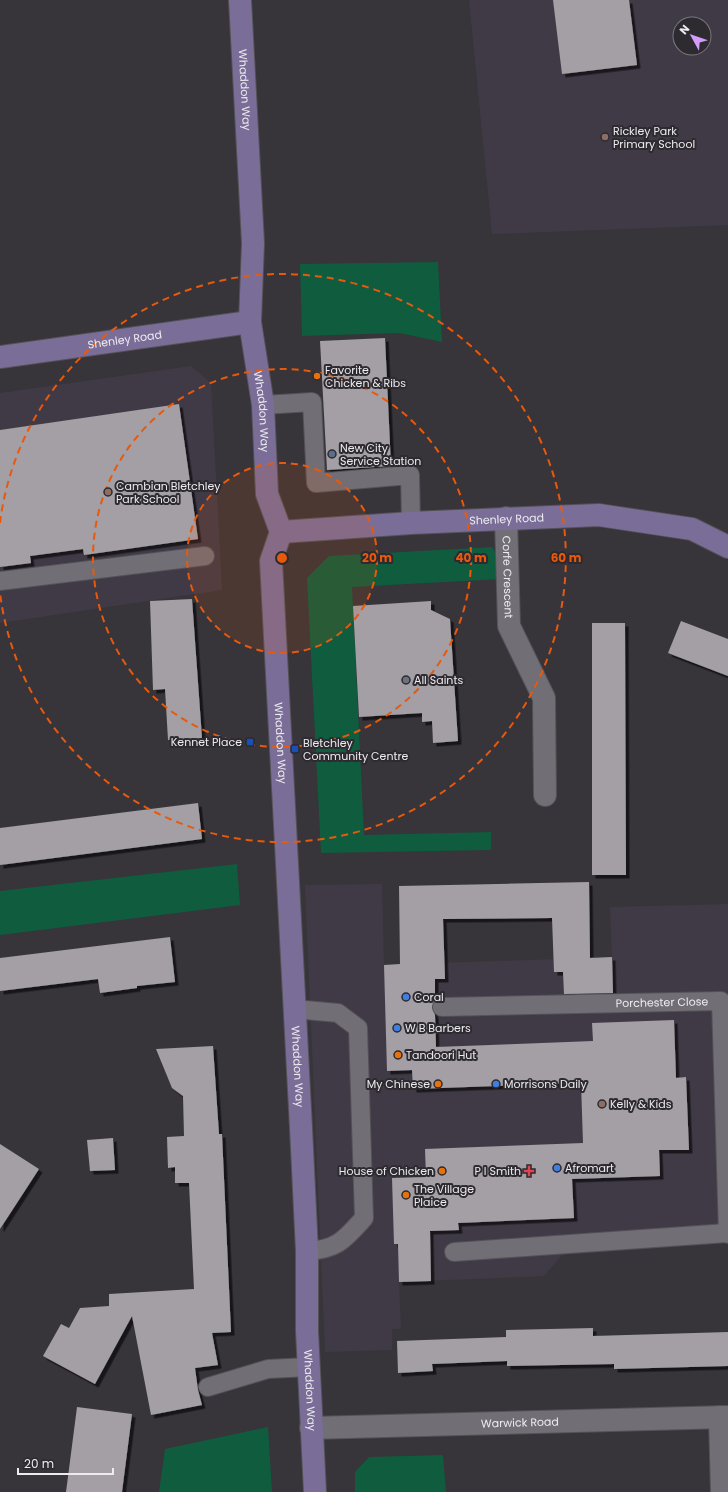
<svg xmlns="http://www.w3.org/2000/svg" width="728" height="1492" font-family="Poppins,sans-serif">
<style>
.built{fill:#403a47;fill-rule:evenodd}
.green{fill:#105c3e}
.building{fill:#a49ea5;filter:url(#shadow)}
.lines{fill:none;stroke-linecap:round;stroke-linejoin:round}
.lane-casing{stroke:#545157;stroke-width:20}
.street-casing{stroke:#545157;stroke-width:24}
.secondary-casing{stroke:#545157;stroke-width:24}
.lane{stroke:#726e76;stroke-width:18}
.street{stroke:#726e76;stroke-width:22}
.secondary{stroke:#7a6e98;stroke-width:22}
.ring{fill:none;stroke:#e8590c;stroke-width:2;stroke-dasharray:7 5}
.education-dot{fill:#8d6e63;stroke:#2d2a30;stroke-width:1.5}
.food-dot{fill:#e8710a;stroke:#2d2a30;stroke-width:1.5}
.service-dot{fill:#5c6f8a;stroke:#2d2a30;stroke-width:1.5}
.worship-dot{fill:#6b7280;stroke:#2d2a30;stroke-width:1.5}
.transit-dot{fill:#1a4fb4;stroke:#2d2a30;stroke-width:1.5}
.shop-dot{fill:#3f7fe0;stroke:#2d2a30;stroke-width:1.5}
.health-dot{fill:#e0444e;stroke:#2d2a30;stroke-width:1.5}
.labels{text-anchor:middle;stroke-width:4;stroke-linejoin:round;paint-order:stroke}
.street-label{font-size:11px;fill:#edebef;stroke:#2d2a30}
.poi-label{font-size:11px;fill:#edebef;stroke:#2d2a30;text-anchor:start}
.centre{fill:#e8590c;stroke:#2d2a30;stroke-width:2}
.ring-label{font-size:12px;text-anchor:middle;font-weight:bold;fill:#e8590c;stroke:#2d2a30;stroke-width:4;stroke-linejoin:round;paint-order:stroke}
</style>
<defs>
<filter id="shadow"><feDropShadow dx="3.5" dy="3.5" stdDeviation="0" flood-color="#0009"/></filter>
</defs>
<rect width="100%" height="100%" fill="#37343a"/>
<path class="built" d="M 469,0 L 728,0 L 728,225 L 492,234 ZM 680,24 L 704,24 L 704,48 L 680,48 Z
M 191,366 L 211,383 L 222,590 L 0,623 L 0,393 Z
M 382,884 L 384,965 L 612,957 L 610,907 L 728,904 L 728,1241 L 706,1245 L 562,1255 L 544,1276 L 399,1282 L 401,1329 L 392,1329 L 392,1350 L 325,1352 L 305,885 Z"/>
<path class="green" d="M 438,262 L 442,342 L 399,333 L 302,336 L 300,264 Z
M 492,547 L 499,558 L 501,579 L 352,587 L 364,835 L 491,832 L 491,850 L 321,853 L 307,578 L 329,556 Z
M 237,864 L 240,905 L 0,935 L 0,891 Z
M 268,1427 L 272,1492 L 159,1492 L 165,1449 Z
M 443,1455 L 446,1492 L 355,1492 L 355,1472 L 369,1457 Z"/>
<path class="building" d="M 553,0 L 629,0 L 637,65 L 562,74 Z
M 385,338 L 391,466 L 327,470 L 320,341 Z
M 179,404 L 198,539 L 84,555 L 83,549 L 30,556 L 31,563 L 0,567 L 0,430 Z
M 192,599 L 202,738 L 168,740 L 165,689 L 153,690 L 150,601 Z
M 431,601 L 431,610 L 450,619 L 458,741 L 433,743 L 432,721 L 422,722 L 422,713 L 359,717 L 353,606 Z
M 681,621 L 728,639 L 728,676 L 668,653 Z
M 592,623 L 625,623 L 626,875 L 592,875 Z
M 198,803 L 202,839 L 0,865 L 0,828 Z
M 589,882 L 590,958 L 612,957 L 613,993 L 564,994 L 563,972 L 554,972 L 552,918 L 443,919 L 445,979 L 435,979 L 435,1000 L 432,1007 L 435,1015 L 436,1047 L 593,1041 L 592,1023 L 674,1020 L 676,1078 L 686,1077 L 689,1150 L 659,1150 L 660,1176 L 572,1179 L 574,1218 L 458,1223 L 459,1230 L 430,1231 L 431,1281 L 399,1282 L 398,1244 L 394,1244 L 392,1178 L 426,1177 L 425,1149 L 583,1143 L 581,1083 L 413,1089 L 412,1070 L 387,1071 L 384,965 L 400,964 L 399,886 Z
M 170,937 L 175,982 L 137,986 L 137,988 L 100,993 L 98,979 L 0,991 L 0,958 Z
M 213,1046 L 219,1134 L 222,1134 L 231,1332 L 212,1333 L 218,1365 L 195,1368 L 198,1390 L 202,1405 L 151,1415 L 132,1316 L 95,1384 L 43,1356 L 61,1324 L 69,1328 L 80,1308 L 109,1306 L 109,1294 L 194,1289 L 189,1183 L 175,1183 L 175,1167 L 168,1168 L 167,1137 L 184,1136 L 183,1096 L 172,1088 L 156,1049 Z
M 113,1138 L 115,1170 L 90,1171 L 87,1140 Z
M 0,1144 L 39,1169 L 0,1229 Z
M 593,1328 L 593,1336 L 728,1332 L 728,1366 L 614,1369 L 614,1364 L 507,1366 L 507,1361 L 432,1364 L 433,1371 L 398,1373 L 397,1341 L 506,1337 L 506,1330 Z
M 77,1407 L 132,1414 L 122,1492 L 66,1492 Z"/>
<g class="lines">
<defs>
<g id="lane">
<path d="M 263,405 L 312,402 L 316,483 L 410,475 L 411,523"/>
<path d="M 0,581 L 205,556"/>
<path id="s1" d="M 442,1007 L 721,1001 L 728,1234"/>
<path d="M 294,1009 L 338,1013 L 358,1028 L 364,1218 C 345,1239 337,1250 307,1251"/>
<path d="M 454,1252 L 727,1233"/>
<path d="M 208,1387 L 268,1369 L 309,1367"/>
</g>
<g id="street">
<path id="s2" d="M 506,518 L 509,626 L 544,698 L 545,795"/>
<path d="M 720,1417 L 722,1492"/>
<path id="s3" d="M 311,1428 L 728,1417"/>
</g>
<g id="secondary">
<path id="s4" d="M 240,0 L 253,243 L 250,322 L 263,405 L 267,494 L 281,532 L 271,561 L 301,1128 L 307,1251 L 307,1331 L 315,1492"/>
<path id="s5" d="M 0,357 L 250,322"/>
<path id="s6" d="M 281,532 L 411,523 L 599,515 L 692,529 L 728,547"/>
</g>
</defs>
<use href="#lane" class="lane-casing"/>
<use href="#street" class="street-casing"/>
<use href="#secondary" class="secondary-casing"/>
<use href="#lane" class="lane"/>
<use href="#street" class="street"/>
<use href="#secondary" class="secondary"/>
</g>
<circle cx="282" cy="558" r="95" fill="#e8590c" fill-opacity=".12"/>
<g class="ring">
<circle cx="282" cy="558" r="95"/>
<circle cx="282" cy="558" r="189"/>
<path d="M0 523A284 284 0 1 1 0 593"/>
</g>
<g class="education-dot">
<circle cx="605" cy="137" r="4"/>
<circle cx="108" cy="492" r="4"/>
<circle cx="602" cy="1104" r="4"/>
</g>
<g class="food-dot">
<circle cx="317" cy="376" r="4"/>
<circle cx="398" cy="1055" r="4"/>
<circle cx="438" cy="1084" r="4"/>
<circle cx="442" cy="1171" r="4"/>
<circle cx="406" cy="1195" r="4"/>
</g>
<circle class="service-dot" cx="332" cy="454" r="4"/>
<circle class="worship-dot" cx="406" cy="680" r="4"/>
<g class="transit-dot">
<rect x="246" y="738" width="8" height="8" rx="2"/>
<rect x="291" y="745" width="8" height="8" rx="2"/>
</g>
<g class="shop-dot">
<circle cx="406" cy="997" r="4"/>
<circle cx="397" cy="1028" r="4"/>
<circle cx="496" cy="1084" r="4"/>
<circle cx="557" cy="1168" r="4"/>
</g>
<path class="health-dot" d="M527 1165h4v4h4v4h-4v4h-4v-4h-4v-4h4z"/>
<g class="labels">
<g class="street-label">
<text dy="4" stroke="none"><textPath href="#s4" startOffset="90">Whaddon Way</textPath></text>
<text dy="4" stroke="none"><textPath href="#s5" startOffset="126">Shenley Road</textPath></text>
<text dy="4" stroke="none"><textPath href="#s4" startOffset="413">Whaddon Way</textPath></text>
<text dy="4" stroke="none"><textPath href="#s6" startOffset="226">Shenley Road</textPath></text>
<text dy="4" stroke="none"><textPath href="#s2" startOffset="59">Corfe Crescent</textPath></text>
<text dy="4" stroke="none"><textPath href="#s4" startOffset="749">Whaddon Way</textPath></text>
<text dy="4" stroke="none"><textPath href="#s1" startOffset="220">Porchester Close</textPath></text>
<text dy="4" stroke="none"><textPath href="#s4" startOffset="1073">Whaddon Way</textPath></text>
<text dy="4" stroke="none"><textPath href="#s4" startOffset="1397">Whaddon Way</textPath></text>
<text dy="4" stroke="none"><textPath href="#s3" startOffset="209">Warwick Road</textPath></text>
</g>
<g class="poi-label">
<text x="613" y="135">Rickley Park<tspan x="613" dy="13">Primary School</tspan></text>
<text x="325" y="374">Favorite<tspan x="325" dy="13">Chicken &amp; Ribs</tspan></text>
<text x="340" y="452">New City<tspan x="340" dy="13">Service Station</tspan></text>
<text x="116" y="490">Cambian Bletchley<tspan x="116" dy="13">Park School</tspan></text>
<text x="414" y="684">All Saints</text>
<text x="242" y="746" text-anchor="end">Kennet Place</text>
<text x="303" y="747">Bletchley<tspan x="303" dy="13">Community Centre</tspan></text>
<text x="414" y="1001">Coral</text>
<text x="405" y="1032">W B Barbers</text>
<text x="406" y="1059">Tandoori Hut</text>
<text x="430" y="1088" text-anchor="end">My Chinese</text>
<text x="504" y="1088">Morrisons Daily</text>
<text x="610" y="1108">Kelly &amp; Kids</text>
<text x="565" y="1172">Afromart</text>
<text x="434" y="1175" text-anchor="end">House of Chicken</text>
<text x="521" y="1175" text-anchor="end">P I Smith</text>
<text x="414" y="1193">The Village<tspan x="414" dy="13">Plaice</tspan></text>
</g>
</g>
<circle cx="282" cy="558" r="6" class="centre"/>
<g class="ring-label">
<text x="377" y="562">20 m</text>
<text x="471" y="562">40 m</text>
<text x="566" y="562">60 m</text>
</g>
<g transform="translate(692 36) rotate(310)"><circle r="19" fill="#2d2a30" stroke="#7a777c"/>
<path d="M0-3L7 15L0 10L-7 15Z" fill="#d39cfc"/>
<text y="-6" font-size="11" font-weight="bold" text-anchor="middle" fill="#edebef">N</text>
</g>
<path d="M18 1468v6h95v-6" fill="none" stroke="#edebef" stroke-width="2"/>
<text x="24" y="1468" font-size="12" fill="#edebef" stroke="#2d2a30" stroke-width="3" paint-order="stroke">20 m</text>
</svg>
